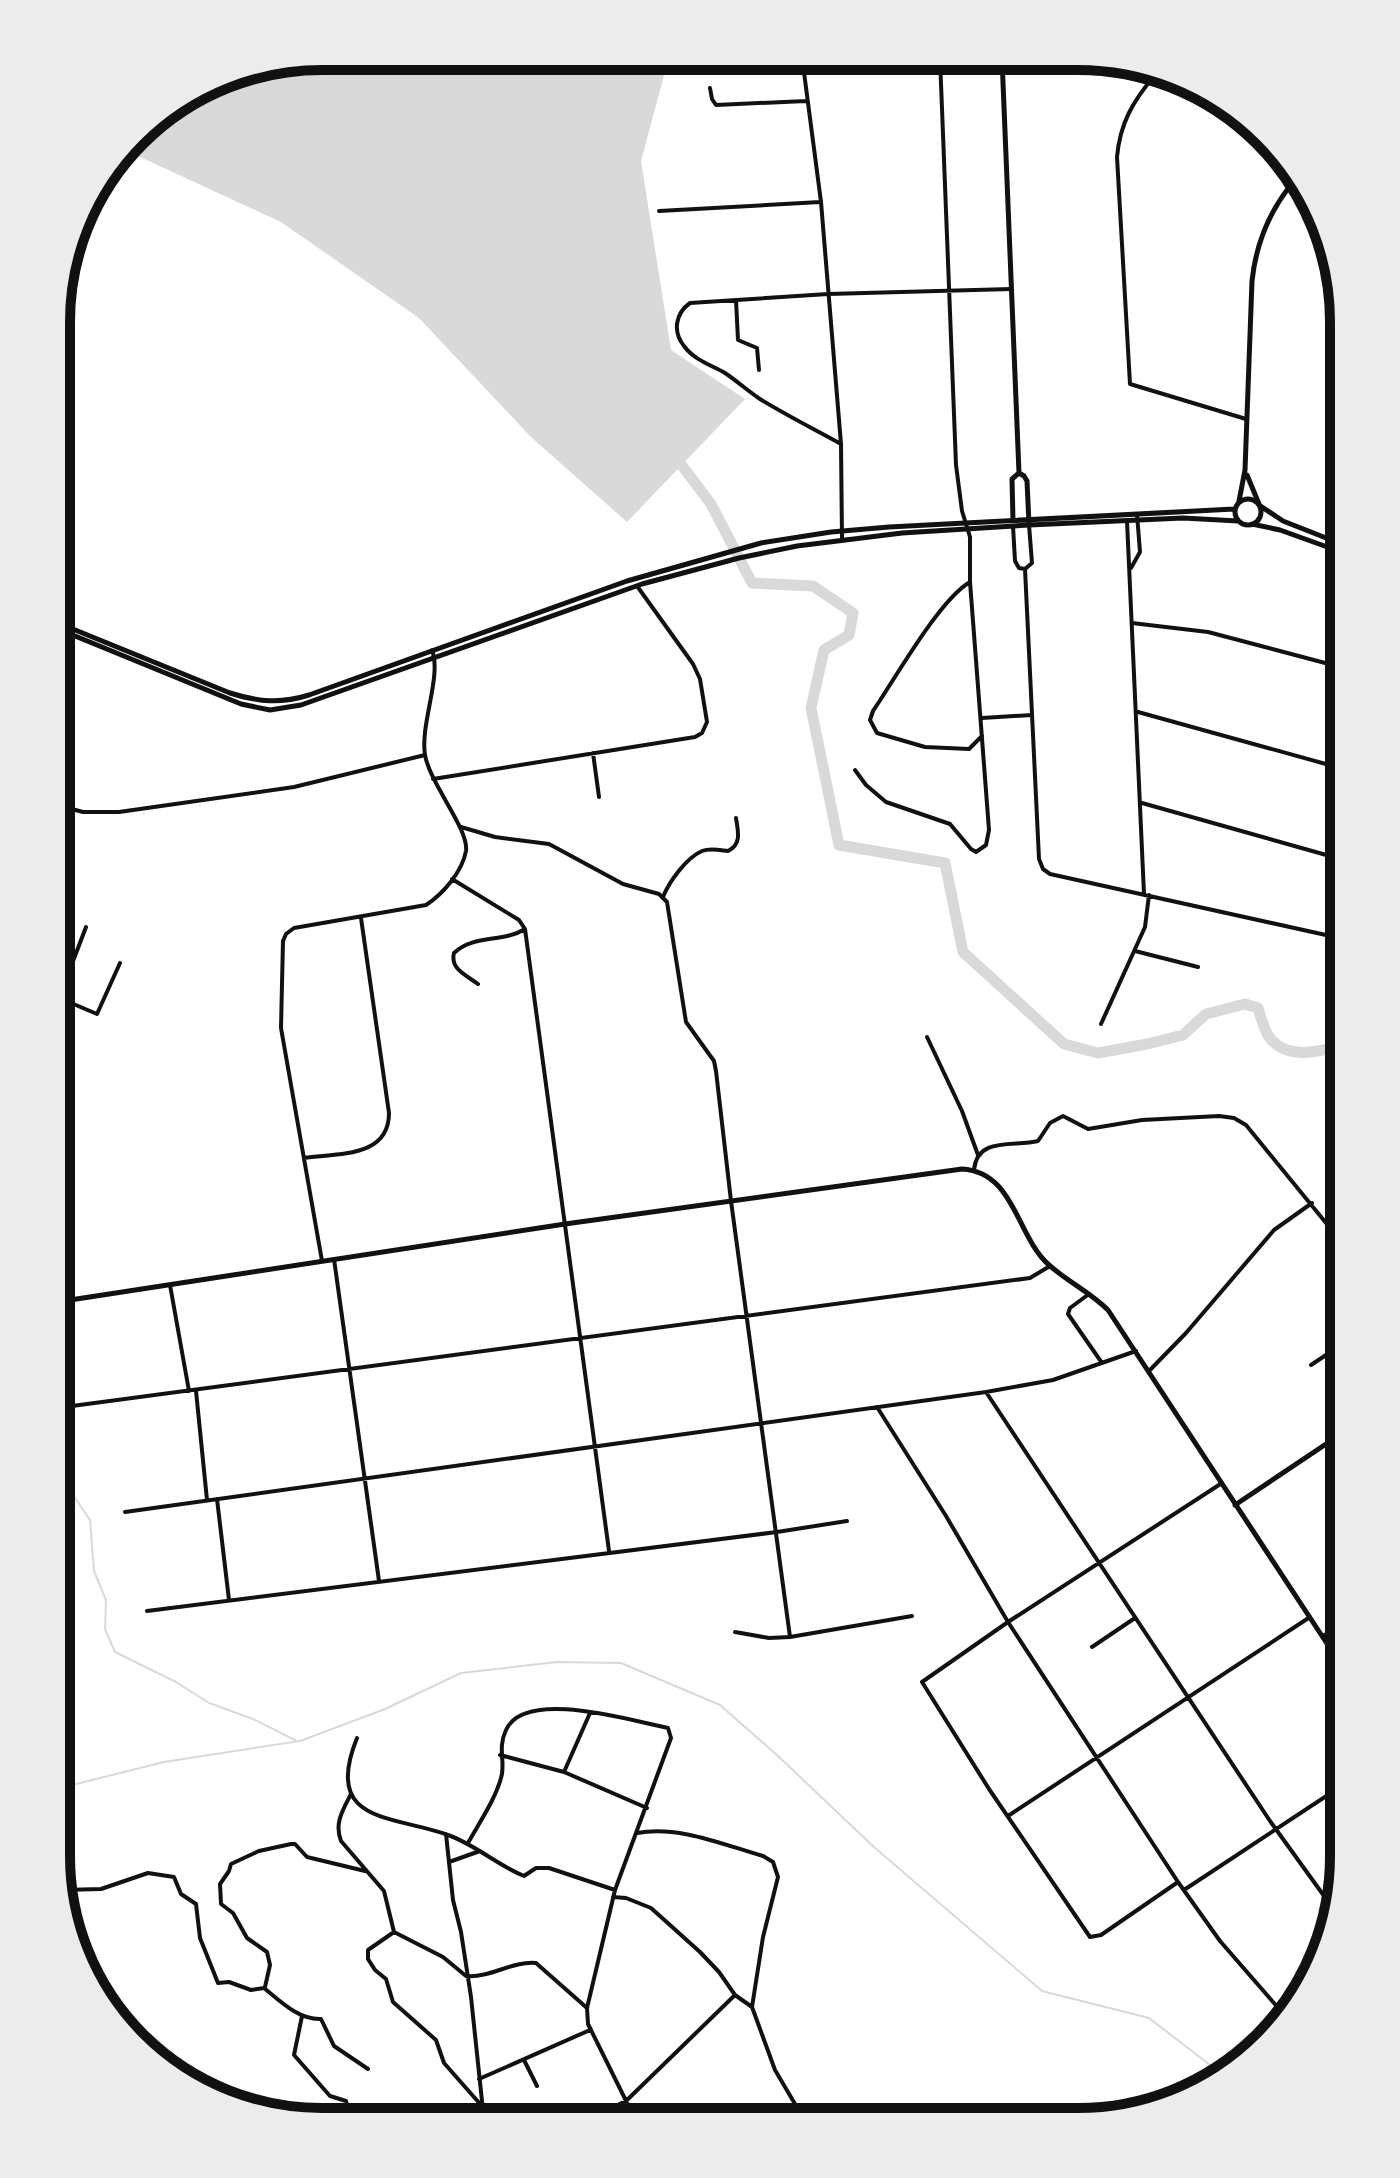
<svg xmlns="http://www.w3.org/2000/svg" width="1400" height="2178" font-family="'Asap Condensed',sans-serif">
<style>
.water{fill:#d9d9d9}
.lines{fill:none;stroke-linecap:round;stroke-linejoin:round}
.stream{stroke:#d9d9d9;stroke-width:2}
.river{stroke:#d9d9d9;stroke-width:11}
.minor{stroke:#111;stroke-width:4}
.tertiary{stroke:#111;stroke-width:5}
.secondary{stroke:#111;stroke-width:5}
.rim{fill:none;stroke:#111;stroke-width:10}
</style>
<rect width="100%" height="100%" fill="#fff"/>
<path class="water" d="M 322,56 L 669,57 L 641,161 L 671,350 L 745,399 L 627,522 L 531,437 L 419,318 L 281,222 L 125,150 L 146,122 L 221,76 Z"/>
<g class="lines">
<path class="stream" d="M 57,1471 L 90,1520 L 94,1571 L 106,1600 L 105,1629 L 115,1652 L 176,1682 L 209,1703 L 253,1719 L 295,1740
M 56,1789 L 164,1762 L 300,1741 L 385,1709 L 461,1673 L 557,1662 L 621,1663 L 720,1705 L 778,1756 L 875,1848 L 1042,1991 L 1149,2018 L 1223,2075"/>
<path class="river" d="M 674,455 L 711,504 L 752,583 L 813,586 L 853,613 L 849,635 L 824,650 L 811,708 L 839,845 L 945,863 L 963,952 L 1064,1044 L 1098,1053 L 1147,1044 L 1183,1035 L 1206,1014 L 1245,1004 L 1258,1008 C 1261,1017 1264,1031 1270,1038 C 1288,1061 1321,1051 1344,1045"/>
<path class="minor" d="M 802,57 L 821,202 L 841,444 L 842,538
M 1155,75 C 1133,101 1120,123 1117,157 L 1130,384 L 1246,419
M 710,88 L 712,99 L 716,105 L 806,101
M 659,211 L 820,202
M 736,300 L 738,340 L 757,348 L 759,370
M 841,444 C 814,429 786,415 760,399 C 748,391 737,381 725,373 C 711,365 694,360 684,346 C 672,331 676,313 690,303 L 828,294 L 1011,289
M 1127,521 L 1144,894
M 1029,525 L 1032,563 L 1025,569 L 1039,859 L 1043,869 L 1050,874 L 1344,939
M 1013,526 L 1015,561 L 1019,568 L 1025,569
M 1131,568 L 1140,552 L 1137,514
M 970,582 C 939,600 895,679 873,711 L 870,720 L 877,733 L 925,747 L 969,749 L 982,736
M 1132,623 L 1208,632 L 1344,668
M 1138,712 L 1344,769
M 982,718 L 1032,715
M 593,753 L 599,797
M 855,770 L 866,785 L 886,802 L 950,824 L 971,849 L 976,852 L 986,845 L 989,830 L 970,582 L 970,537 L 962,511 L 956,465 L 940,58
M 433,779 L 695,737 L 702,733 L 707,722 L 700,679 L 693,664 L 637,586
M 1142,803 L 1344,860
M 57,805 L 83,812 L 119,812 L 294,787 L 425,755
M 461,827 L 495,837 L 549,844 L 623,884 L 659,894 L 667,902 L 686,1022 L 714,1061 L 716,1071 L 731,1201 L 790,1637
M 452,879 L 519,920 L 525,929 L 609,1551
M 663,897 C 669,882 686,858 702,851 C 710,848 719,850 728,851 C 742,844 738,831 736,818
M 1135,951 L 1198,967
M 478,984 C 466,975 450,969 454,953 C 474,934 503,943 525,929
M 57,997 L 97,1014 L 120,963
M 59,998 L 86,927
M 1101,1024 L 1145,927 L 1149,895
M 927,1037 L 962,1111 L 978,1155
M 304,1158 C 338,1153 389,1158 389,1113 L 361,918
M 974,1170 C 977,1136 1014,1147 1038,1141 L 1050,1123 L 1063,1116 L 1088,1129 L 1142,1120 L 1219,1116 L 1234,1118 L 1246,1125 L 1344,1245
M 57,1231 L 70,1229
M 334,1259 L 379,1581
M 322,1261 L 281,1028 L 283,941 L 286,934 L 294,928 L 426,905 C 443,894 462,872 466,851 C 469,829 430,784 425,755 C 420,724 442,676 432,650
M 170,1285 L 189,1391
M 1089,1294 L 1070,1308 L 1068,1314 L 1102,1363
M 1311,1365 L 1344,1343
M 1149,1371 L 1186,1333 L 1274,1230 L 1312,1203
M 196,1391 L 207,1500
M 986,1392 L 1270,1821 L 1332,1907
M 877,1407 L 946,1516 L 1008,1622 L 1178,1882 L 1220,1941 L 1287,2018
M 57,1408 L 1030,1278 L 1050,1266
M 217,1499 L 229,1600
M 125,1512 L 986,1392 L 1053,1380 L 1136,1351
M 56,1584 L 72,1596
M 147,1611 L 777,1532 L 847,1521
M 735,1632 L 769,1638 L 790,1637 L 912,1616
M 1323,1636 L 1343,1623
M 1092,1647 L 1135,1618
M 357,1738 C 322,1824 393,1815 448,1835 C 476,1845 497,1865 524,1876 L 536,1868 L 549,1868 L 615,1890
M 500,1755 L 564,1772 L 647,1808
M 564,1772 L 590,1713
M 351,1794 C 343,1810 334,1823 341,1841 L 384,1891 L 394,1932
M 1008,1816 L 1310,1617
M 637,1833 C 678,1825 724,1845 763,1856 L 773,1862 L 778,1877 L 763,1937 L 752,2007
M 446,1834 L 453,1900 L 461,1932 L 471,1997 L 484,2120
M 468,1843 C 479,1823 495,1800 501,1778 C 506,1763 497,1749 506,1730 C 525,1688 632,1721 668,1728 L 671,1738 L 615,1890 L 587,2008 L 588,2024 L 636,2121
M 449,1862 L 480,1851
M 1178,1882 L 1101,1935 L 1090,1937 L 989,1789 L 922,1682 L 1008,1622 L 1222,1483
M 63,1890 L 101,1889 L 148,1873 L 174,1877 L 181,1894 L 196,1904 L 200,1938 L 218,1983 L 229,1982 L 251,1990 L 264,1988 C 281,2002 299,2020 321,2019 L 334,2046 L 368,2069
M 1184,1890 L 1343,1785
M 613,1897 L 626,1898 L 651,1908 L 700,1952 L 719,1972 L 735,1995 L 752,2007 L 775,2070 L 805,2121
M 394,1932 L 368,1950 L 368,1959 L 375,1970 L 386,1979 L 393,2002 L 436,2040 L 444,2063 L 481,2105
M 394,1932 L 443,1957 L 466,1976 C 491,1978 511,1961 536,1963 L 587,2008
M 265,1987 L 270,1965 L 267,1952 L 247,1938 L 233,1913 L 221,1904 L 220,1884 L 229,1871 L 231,1864 L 259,1851 L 291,1844 L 295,1844 L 307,1857 L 365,1871
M 302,2016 L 294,2055 L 330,2096 L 346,2101 L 351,2120
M 524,2060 L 537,2086
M 479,2079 L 590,2030
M 583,2121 L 626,2101 L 735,1995"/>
<path class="tertiary" d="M 1002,58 L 1019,473 L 1012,479 L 1013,521
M 1019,473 L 1024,476 L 1027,481 L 1029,524
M 1247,475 L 1259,504
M 1239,501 L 1245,470 L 1252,281 C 1256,243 1269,211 1294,181
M 57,1302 L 565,1224 L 962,1169 C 1015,1172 1016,1236 1049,1265 C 1068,1282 1090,1292 1108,1310 L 1343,1668
M 1235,1505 L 1344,1432"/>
<path class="secondary" d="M1235 512a13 13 0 1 1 26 0a13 13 0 1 1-26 0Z
M 1259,505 L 1283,521 L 1344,545
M 1252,524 L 1280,530 L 1344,553
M 58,623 L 230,693 C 259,702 280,704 309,695 L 627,581 L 761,543 L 831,532 L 889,527 L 1234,509
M 58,629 L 241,704 L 270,710 L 301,705 L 642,584 L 739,558 L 797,546 L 902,533 L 1029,525 L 1183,518 L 1238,521"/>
</g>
<path d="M0 0H1400V2178H0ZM322 70H1078A252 252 0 0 1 1330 322V1856A252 252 0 0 1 1078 2108H322A252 252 0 0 1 70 1856V322A252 252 0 0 1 322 70Z" fill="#ececec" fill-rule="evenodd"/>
<path class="rim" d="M322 70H1078A252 252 0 0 1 1330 322V1856A252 252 0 0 1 1078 2108H322A252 252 0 0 1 70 1856V322A252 252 0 0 1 322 70Z"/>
</svg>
